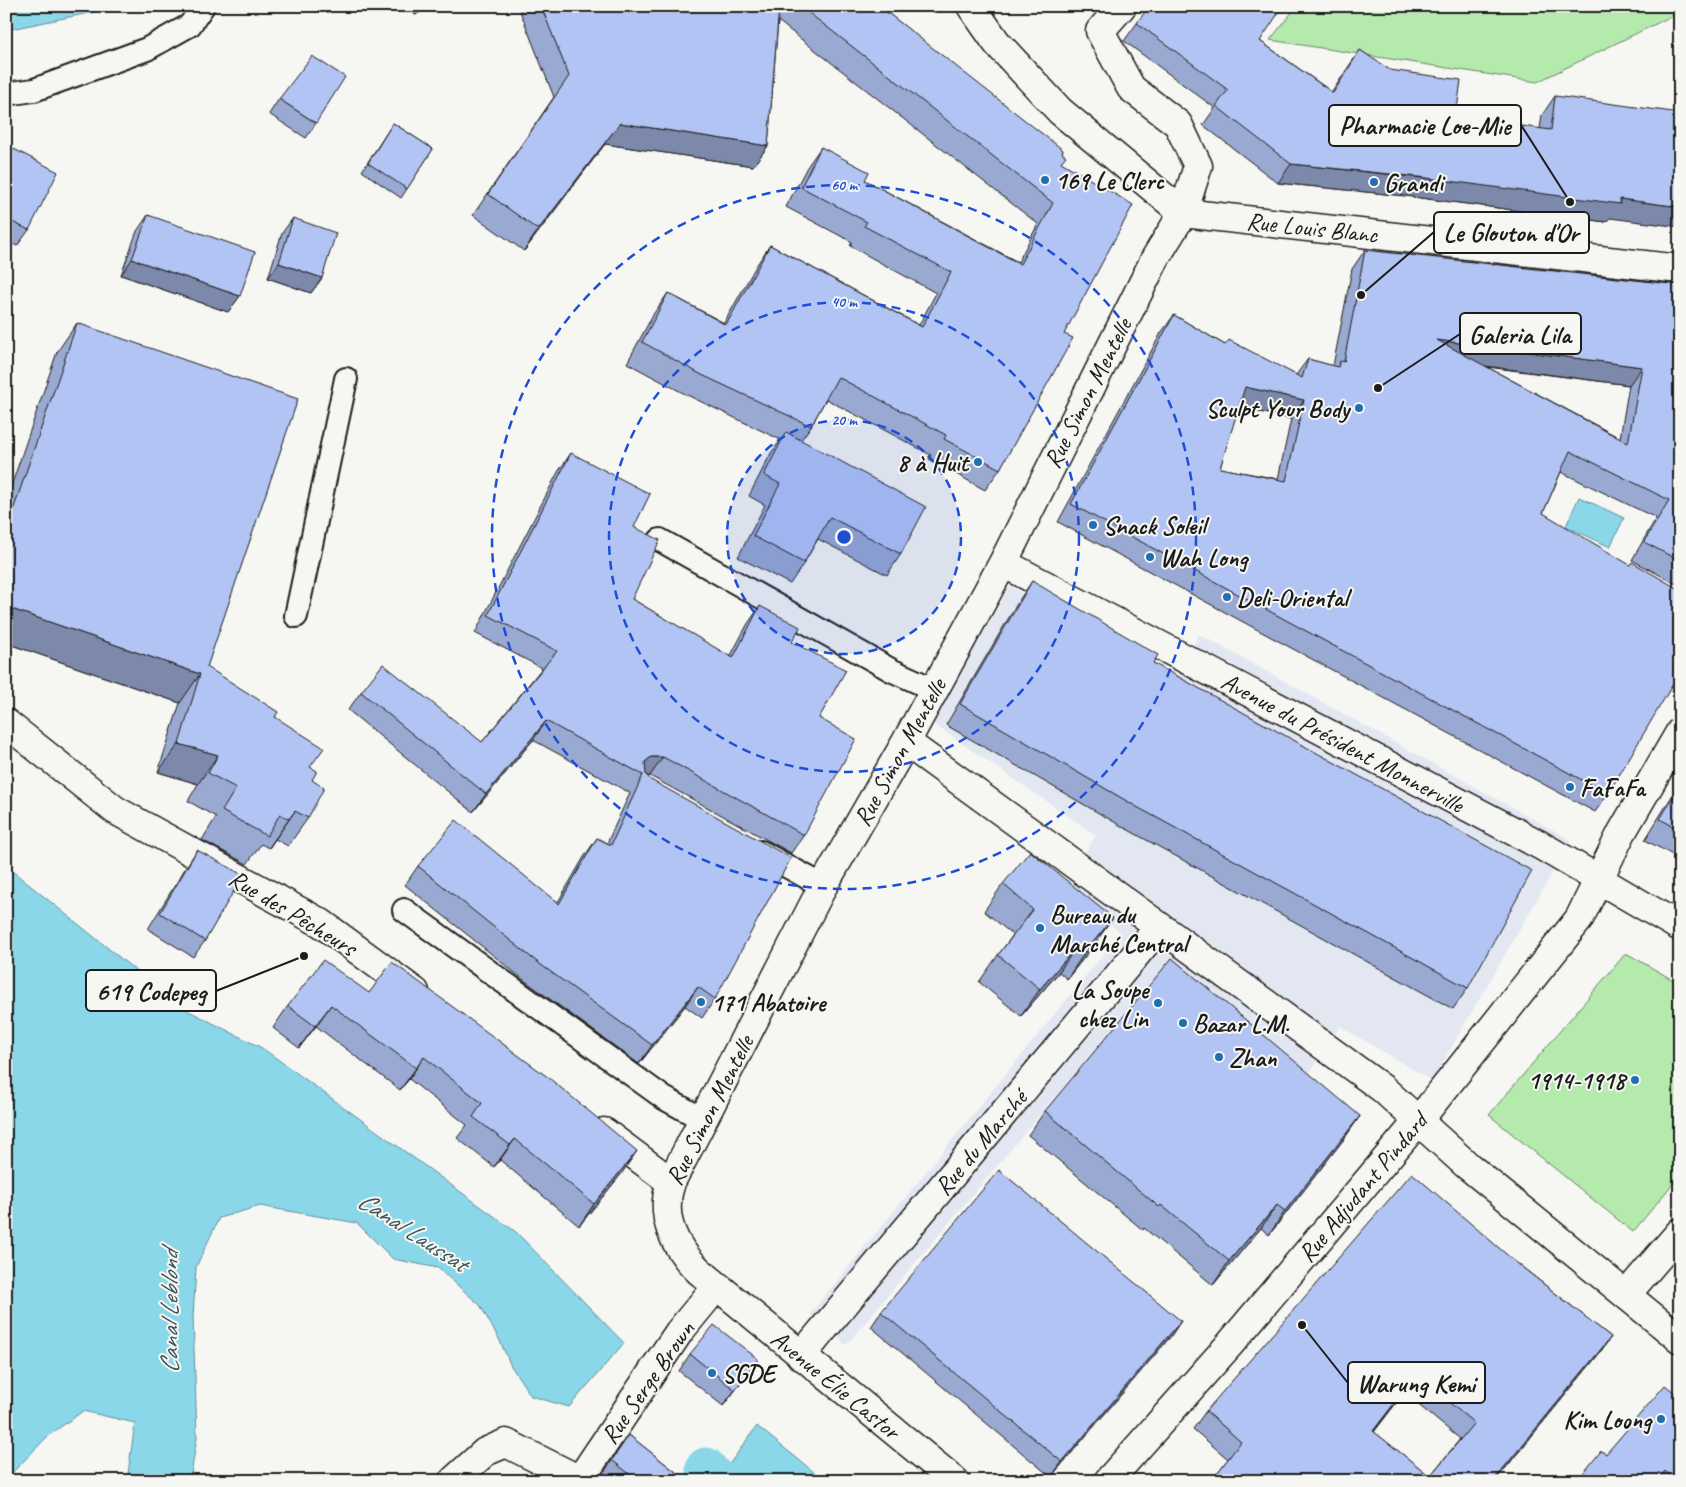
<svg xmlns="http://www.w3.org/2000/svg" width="1686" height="1487" font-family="Caveat,sans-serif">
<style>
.built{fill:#e2e7f2}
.green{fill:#b5eaad;stroke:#688364}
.water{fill:#8bd7ea;stroke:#5f8c98}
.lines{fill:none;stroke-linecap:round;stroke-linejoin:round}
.canal{stroke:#8bd7ea;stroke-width:41}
.service-casing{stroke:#1c1c1c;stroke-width:26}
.minor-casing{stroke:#1c1c1c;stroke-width:31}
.tertiary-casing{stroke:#1c1c1c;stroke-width:31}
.service{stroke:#f6f6f2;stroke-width:22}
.minor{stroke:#f6f6f2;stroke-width:28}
.tertiary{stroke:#f6f6f2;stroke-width:28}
.wall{fill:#99a9d1;stroke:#1c1c1c;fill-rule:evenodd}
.shaded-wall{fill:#7d89aa;stroke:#1c1c1c}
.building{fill:#b2c4f3;stroke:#1c1c1c;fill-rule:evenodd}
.ring{fill:none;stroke:#1d4ed8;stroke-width:2.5;stroke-dasharray:9 6}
.poi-dot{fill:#1f6fb2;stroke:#f6f6f2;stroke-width:2}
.labels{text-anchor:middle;stroke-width:4;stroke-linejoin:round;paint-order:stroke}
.poi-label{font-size:25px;font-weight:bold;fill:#1c1c1c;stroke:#f6f6f2;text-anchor:start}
.street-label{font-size:25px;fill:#1c1c1c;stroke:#f6f6f2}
.water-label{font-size:26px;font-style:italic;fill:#3d545a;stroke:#f6f6f2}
.centre{fill:#1d4ed8;stroke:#f6f6f2;stroke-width:2.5}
.ring-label{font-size:15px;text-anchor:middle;font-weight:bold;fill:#1d4ed8;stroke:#f6f6f2;stroke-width:4;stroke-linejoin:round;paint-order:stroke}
.leader{fill:none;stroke:#1c1c1c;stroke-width:2}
.callout-dot{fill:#1c1c1c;stroke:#f6f6f2;stroke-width:2}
.callout{fill:#f6f6f2;stroke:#1c1c1c;stroke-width:2}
.callout-label{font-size:26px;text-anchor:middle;font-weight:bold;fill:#1c1c1c}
</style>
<rect width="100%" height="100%" fill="#f6f6f2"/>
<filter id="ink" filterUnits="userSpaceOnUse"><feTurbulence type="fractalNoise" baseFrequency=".02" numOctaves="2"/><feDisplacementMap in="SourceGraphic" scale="10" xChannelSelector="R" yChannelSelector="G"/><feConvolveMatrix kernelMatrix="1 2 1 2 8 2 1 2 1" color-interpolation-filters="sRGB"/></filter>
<g filter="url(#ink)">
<path class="built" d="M 1010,586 L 1175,682 L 1199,634 L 1571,840 L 1432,1081 L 1340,1026 L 1307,1077 L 1162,970 L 846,1345 L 810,1314 L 1121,933 L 1063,887 L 1096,835 L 932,723 Z"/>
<path class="green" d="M 1297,6 L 1680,6 L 1680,12 L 1537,82 L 1270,40 Z
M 1626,953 L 1680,984 L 1680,1175 L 1633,1232 L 1489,1115 Z"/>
<path class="water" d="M 6,6 L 106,6 L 94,12 L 6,30 Z
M 1579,497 L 1624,518 L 1610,547 L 1566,526 Z
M 6,866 L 181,1007 L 262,1048 L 516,1232 L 624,1343 L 569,1407 L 531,1396 L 511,1366 L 500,1341 L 480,1305 L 438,1268 L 393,1259 L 357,1223 L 260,1206 L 219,1218 L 196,1267 L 193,1318 L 197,1437 L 190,1481 L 127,1481 L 135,1423 L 83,1411 L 49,1435 L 6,1479 Z
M 757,1426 L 825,1481 L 717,1481 Z"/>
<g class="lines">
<path class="canal" d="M 706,1468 L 717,1481"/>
<defs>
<path id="service" d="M 6,94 L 34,90 L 147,49 L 190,25 L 203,6
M 660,540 L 891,670 L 933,689
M 296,616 L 346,379
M 761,852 L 823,886
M 404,910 L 664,1098 L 704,1120"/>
<path id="minor" d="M 971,6 L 997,43 L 1060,111 L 1183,213
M 1183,213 L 1680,269
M 1003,563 L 1540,845 L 1680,927
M 6,723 L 115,810 L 321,923 L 415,992
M 906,742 L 1383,1089 L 1468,1166 L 1680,1339
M 604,1132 L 671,1182
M 1626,1295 L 1680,1232
M 801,1356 L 1159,927
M 453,1481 L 485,1452 L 506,1443 L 582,1481
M 579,1481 L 679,1332 L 716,1287
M 955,1481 L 699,1271 C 674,1247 659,1216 671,1182 L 823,886 L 906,742 L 1003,563 L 1156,257 L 1183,213 L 1198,166 L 1178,124 L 1131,88 L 1100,31 L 1122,6"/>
<path id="tertiary" d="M 1108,1481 L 1230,1344 L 1419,1120 L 1579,919 L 1622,832 L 1680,732"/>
</defs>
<use href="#service" class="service-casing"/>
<use href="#minor" class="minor-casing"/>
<use href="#tertiary" class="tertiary-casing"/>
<use href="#service" class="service"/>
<use href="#minor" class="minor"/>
<use href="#tertiary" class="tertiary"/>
</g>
<path class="wall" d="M 411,6 L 432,6 L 415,15 Z
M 518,6 L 879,6 L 1062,153 L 1061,162 L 1064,334 L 1000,469 L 985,490 L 929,459 L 931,455 L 826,399 L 811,426 L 801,440 L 901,554 L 887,575 L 818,539 L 804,563 L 790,584 L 738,557 L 765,505 L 749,496 L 771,453 L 781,440 L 687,395 L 627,363 L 654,313 L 668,293 L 724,323 L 756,266 L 770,245 L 919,325 L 936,293 L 850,246 L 852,242 L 786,207 L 807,167 L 821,147 L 865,180 L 1018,262 L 1038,224 L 778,21 L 768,146 L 753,166 L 605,144 L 524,251 L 473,215 L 554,97 Z
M 1137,23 L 1260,41 L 1332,92 L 1347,69 L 1360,50 L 1456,117 L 1540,129 L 1542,115 L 1555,96 L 1610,218 L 1606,222 L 1405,196 L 1278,183 L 1203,125 L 1215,108 L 1124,41 Z
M 279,99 L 316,123 L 306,138 L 269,114 Z
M 393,123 L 433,149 L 401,198 L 362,171 Z
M 12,148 L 29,230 L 17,246 L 6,241 L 6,156 Z
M 148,215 L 240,296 L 228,312 L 121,275 L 137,231 Z
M 293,218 L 322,278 L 311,293 L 268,278 L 282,233 Z
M 1365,250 L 1680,285 L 1680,586 L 1632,560 L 1656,518 L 1561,472 L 1543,513 L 1608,794 L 1595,812 L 1058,522 L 1161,333 L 1174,315 L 1225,345 L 1296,375 L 1308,359 L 1333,366 L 1352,269 ZM 1487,367 L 1629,385 L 1620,438 ZM 1238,407 L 1291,419 L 1278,479 L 1220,468 Z
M 77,323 L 207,667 L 275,717 L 312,780 L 308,818 L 288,846 L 275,839 L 269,848 L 261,844 L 247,864 L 202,840 L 216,817 L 188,801 L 198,784 L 158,772 L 180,703 L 6,643 L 6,501 L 57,352 Z
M 571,453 L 634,527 L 632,599 L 730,657 L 747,625 L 760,606 L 792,642 L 819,718 L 804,835 L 791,853 L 650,776 L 646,776 L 715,999 L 702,1018 L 685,1006 L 639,1064 L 524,980 L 405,885 L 418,866 L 558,902 L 584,857 L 597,838 L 607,843 L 630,793 L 533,740 L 473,812 L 348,710 L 361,692 L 482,742 L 542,668 L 475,633 L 558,472 Z
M 1032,581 L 1153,663 L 1468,988 L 1453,1009 L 1123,827 L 946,725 L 1018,602 Z
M 1680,783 L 1680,859 L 1645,840 Z
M 197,850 L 205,941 L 193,957 L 148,929 L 186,867 Z
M 1003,884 L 1094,945 L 1067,979 L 1059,972 L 1021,1016 L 979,982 L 998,955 L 1013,935 L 984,911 Z
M 369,993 L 622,1173 L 579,1226 L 500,1160 L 494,1167 L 457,1138 L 467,1125 L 409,1079 L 400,1090 L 316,1026 L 299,1048 L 273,1028 L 288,1006 Z
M 1045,1111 L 1360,1116 L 1344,1139 L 1269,1235 L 1261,1228 L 1213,1285 L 1144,1228 L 1143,1230 L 1028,1135 Z
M 1513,1260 L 1611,1337 L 1598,1355 L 1495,1481 L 1211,1481 L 1228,1459 L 1193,1429 L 1206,1411 ZM 1404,1393 L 1460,1439 L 1430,1476 L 1374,1432 Z
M 881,1312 L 1171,1336 L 1051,1477 L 871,1327 Z
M 690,1354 L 747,1375 L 723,1406 L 679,1371 Z
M 1680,1397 L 1680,1481 L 1577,1481 L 1606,1454 Z
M 629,1435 L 687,1481 L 606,1481 L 601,1477 Z"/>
<path class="shaded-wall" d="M 421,6 L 432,6 L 415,15 Z
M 620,123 L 768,146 L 753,166 L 605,144 L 524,251 L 538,230 Z
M 1291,164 L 1620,199 L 1680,207 L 1680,227 L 1610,218 L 1606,222 L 1405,196 L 1278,183 Z
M 132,259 L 240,296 L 228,312 L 121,275 Z
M 279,263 L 322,278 L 311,293 L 268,278 Z
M 1437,340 L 1642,367 L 1629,385 L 1424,358 Z
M 1245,387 L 1304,400 L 1291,419 L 1232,406 Z
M 6,607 L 200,674 L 180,703 L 6,643 Z
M 546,721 L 533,740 L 473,812 L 486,794 Z
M 179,744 L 218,755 L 198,784 L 158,772 Z
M 651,757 L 663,757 L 650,776 L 642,776 L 645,762 Z
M 295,811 L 275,839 L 269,848 Z
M 1113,918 L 1094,945 L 1067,979 L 1085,952 Z
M 1077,946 L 1059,972 L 1021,1016 L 1040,989 Z
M 698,987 L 685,1006 L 639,1064 L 652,1045 Z
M 331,1005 L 316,1026 L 299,1048 L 315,1026 Z
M 424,1057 L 409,1079 L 400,1090 Z
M 1360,1116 L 1344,1139 L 1269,1235 L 1285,1211 Z
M 515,1139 L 500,1160 L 494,1167 L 510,1145 Z
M 637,1151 L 622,1173 L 579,1226 L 594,1204 Z
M 1277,1205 L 1261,1228 L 1213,1285 L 1229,1261 Z
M 1181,1321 L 1171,1336 L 1051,1477 L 1062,1462 Z
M 1611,1337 L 1598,1355 L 1495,1481 L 1493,1481 Z
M 758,1359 L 747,1375 L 723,1406 L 735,1390 Z
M 1416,1375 L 1404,1393 L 1360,1449 L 1373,1431 Z"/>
<path class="building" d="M 541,6 L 779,6 L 768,146 L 620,123 L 538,230 L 488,194 L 569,76 Z
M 800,6 L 879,6 L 1063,150 L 1062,153 L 1066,156 L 1061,162 L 1133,205 L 1064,334 L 1073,338 L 1000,469 L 944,439 L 946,435 L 838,377 L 811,426 L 702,375 L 642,342 L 668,293 L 726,325 L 770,245 L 922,327 L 951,272 L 864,226 L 867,222 L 801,187 L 821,147 L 869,172 L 865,180 L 1020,264 L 1053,203 Z
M 1149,6 L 1283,6 L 1260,41 L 1333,93 L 1360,50 L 1390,70 L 1461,80 L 1456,117 L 1551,130 L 1555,96 L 1680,113 L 1680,207 L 1620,199 L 1620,204 L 1419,177 L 1291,164 L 1216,106 L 1228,90 L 1137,23 Z
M 312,56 L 345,77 L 316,123 L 279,99 Z
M 393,123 L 433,149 L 407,189 L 368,163 Z
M 12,148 L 58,172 L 29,230 L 6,219 L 6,159 Z
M 148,215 L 255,252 L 240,296 L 132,259 Z
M 293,218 L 336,233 L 322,278 L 279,263 Z
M 1365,250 L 1680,285 L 1680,561 L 1644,542 L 1669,500 L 1570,451 L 1543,513 L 1630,565 L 1632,562 L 1680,590 L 1680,672 L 1608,794 L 1071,504 L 1174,315 L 1225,345 L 1229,340 L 1302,378 L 1308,359 L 1338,367 L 1340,361 L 1344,362 ZM 1437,340 L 1642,367 L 1628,443 ZM 1245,387 L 1304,400 L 1286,481 L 1220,468 Z
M 77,323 L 298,399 L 207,667 L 278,712 L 275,717 L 324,748 L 310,767 L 317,771 L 312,780 L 324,788 L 308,818 L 295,811 L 289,819 L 280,814 L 267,836 L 222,811 L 236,788 L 208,773 L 218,755 L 179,744 L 200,674 L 6,607 L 6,531 Z
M 786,432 L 926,507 L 901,554 L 830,517 L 804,563 L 753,536 L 780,484 L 764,475 Z
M 571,453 L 650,494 L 634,527 L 660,540 L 632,599 L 733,658 L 760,606 L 800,627 L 792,642 L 846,670 L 819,718 L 856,739 L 804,835 L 663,757 L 651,757 L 645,762 L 646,775 L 651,780 L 791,858 L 715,999 L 698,987 L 652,1045 L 537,962 L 418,866 L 456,820 L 559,904 L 597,838 L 611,845 L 643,775 L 546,721 L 486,794 L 361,692 L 383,664 L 482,742 L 557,651 L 488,615 Z
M 1032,581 L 1158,655 L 1153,663 L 1532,871 L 1468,988 L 1137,807 L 960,704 Z
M 1680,786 L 1680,830 L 1660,819 Z
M 197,850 L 243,875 L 205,941 L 160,913 Z
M 1030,851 L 1113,918 L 1085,952 L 1077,946 L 1040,989 L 998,955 L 1033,910 L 1003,884 Z
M 1172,958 L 1360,1116 L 1285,1211 L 1277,1205 L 1229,1261 L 1161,1205 L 1159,1207 L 1045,1111 Z
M 323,960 L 369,993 L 392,962 L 549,1078 L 637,1151 L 594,1204 L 515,1139 L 510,1145 L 473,1117 L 482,1103 L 424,1057 L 416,1068 L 331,1005 L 315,1026 L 288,1006 Z
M 999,1170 L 1181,1321 L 1062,1462 L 881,1312 Z
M 1412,1173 L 1513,1260 L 1611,1337 L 1493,1481 L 1211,1481 L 1241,1442 L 1206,1411 ZM 1416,1375 L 1474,1423 L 1430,1476 L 1373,1431 Z
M 714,1325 L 758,1359 L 735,1390 L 690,1354 Z
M 1665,1385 L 1680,1397 L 1680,1481 L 1676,1481 L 1665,1471 L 1657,1481 L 1577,1481 L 1601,1451 L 1606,1454 Z
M 629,1435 L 687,1481 L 638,1481 L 612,1460 Z"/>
</g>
<circle cx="844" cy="537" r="117" fill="#1d4ed8" fill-opacity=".12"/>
<g class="ring">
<circle cx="844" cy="537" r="117"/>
<circle cx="844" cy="537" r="235"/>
<circle cx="844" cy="537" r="352"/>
</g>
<g class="poi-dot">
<circle cx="1045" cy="180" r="5"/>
<circle cx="1374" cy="182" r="5"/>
<circle cx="1359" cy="408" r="5"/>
<circle cx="978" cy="462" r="5"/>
<circle cx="1093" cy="525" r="5"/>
<circle cx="1150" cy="557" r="5"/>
<circle cx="1227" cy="597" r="5"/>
<circle cx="1570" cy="787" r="5"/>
<circle cx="1040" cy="928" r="5"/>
<circle cx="701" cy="1002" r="5"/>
<circle cx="1158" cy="1003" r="5"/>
<circle cx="1183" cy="1023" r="5"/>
<circle cx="1219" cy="1057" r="5"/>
<circle cx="1635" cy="1080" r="5"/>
<circle cx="712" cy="1373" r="5"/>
<circle cx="1661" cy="1419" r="5"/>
</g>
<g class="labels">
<g class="poi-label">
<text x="1055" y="189">169 Le Clerc</text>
<text x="1384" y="191">Grandi</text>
<text x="1349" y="417" text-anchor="end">Sculpt Your Body</text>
<text x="968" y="471" text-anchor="end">8 à Huit</text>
<text x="1103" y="534">Snack Soleil</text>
<text x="1160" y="566">Wah Long</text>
<text x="1237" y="606">Deli-Oriental</text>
<text x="1580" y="796">FaFaFa</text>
<text x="1050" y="923">Bureau du<tspan x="1050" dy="29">Marché Central</tspan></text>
<text x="1148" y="998" text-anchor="end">La Soupe<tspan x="1148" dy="29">chez Lin</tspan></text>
<text x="711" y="1011">171 Abatoire</text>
<text x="1193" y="1032">Bazar L.M.</text>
<text x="1229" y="1066">Zhan</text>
<text x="1625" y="1089" text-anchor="end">1914-1918</text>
<text x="722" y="1382">SGDE</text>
<text x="1651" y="1428" text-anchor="end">Kim Loong</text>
</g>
<g class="street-label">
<text transform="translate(1312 227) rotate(6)" y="9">Rue Louis Blanc</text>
<text transform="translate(1087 393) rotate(-63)" y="9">Rue Simon Mentelle</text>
<text transform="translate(1343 742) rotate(28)" y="9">Avenue du Président Monnerville</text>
<text transform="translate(899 752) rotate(-61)" y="9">Rue Simon Mentelle</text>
<text transform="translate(293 912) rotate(31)" y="9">Rue des Pêcheurs</text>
<text transform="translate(709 1110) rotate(-63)" y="9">Rue Simon Mentelle</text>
<text transform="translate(980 1142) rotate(-50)" y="9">Rue du Marché</text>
<text transform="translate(1362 1187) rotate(-50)" y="9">Rue Adjudant Pindard</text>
<text transform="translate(647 1382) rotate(-55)" y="9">Rue Serge Brown</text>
<text transform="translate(836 1384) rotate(39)" y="9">Avenue Élie Castor</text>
</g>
<g class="water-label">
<text transform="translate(413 1231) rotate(33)" y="9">Canal Laussat</text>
<text transform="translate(169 1312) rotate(-90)" y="9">Canal Leblond</text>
</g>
</g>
<circle cx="844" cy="537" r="8" class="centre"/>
<g class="ring-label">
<text x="844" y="190">60 m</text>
<text x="844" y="307">40 m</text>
<text x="844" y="425">20 m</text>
</g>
<path class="leader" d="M1570 202L1521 125M1361 295L1434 232M1378 388L1460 334M304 956L216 991M1302 1325L1348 1383"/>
<g class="callout-dot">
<circle cx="1570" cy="202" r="5"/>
<circle cx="1361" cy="295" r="5"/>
<circle cx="1378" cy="388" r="5"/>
<circle cx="304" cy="956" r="5"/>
<circle cx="1302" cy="1325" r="5"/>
</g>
<g class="callout">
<rect x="1329" y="105" width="192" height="41" rx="5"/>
<rect x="1434" y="212" width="155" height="41" rx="5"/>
<rect x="1460" y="313" width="121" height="41" rx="5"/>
<rect x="86" y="970" width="130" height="41" rx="5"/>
<rect x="1348" y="1362" width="137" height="41" rx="5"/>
</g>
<g class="callout-label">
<text x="1425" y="134">Pharmacie Loe-Mie</text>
<text x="1511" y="241">Le Glouton d'Or</text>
<text x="1520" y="343">Galeria Lila</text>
<text x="151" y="1000">619 Codepeg</text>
<text x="1416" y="1392">Warung Kemi</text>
</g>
<rect width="1686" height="1487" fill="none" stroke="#f6f6f2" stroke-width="25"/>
<rect x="12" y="12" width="1661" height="1462" fill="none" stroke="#1c1c1c" stroke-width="2" filter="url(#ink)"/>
</svg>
